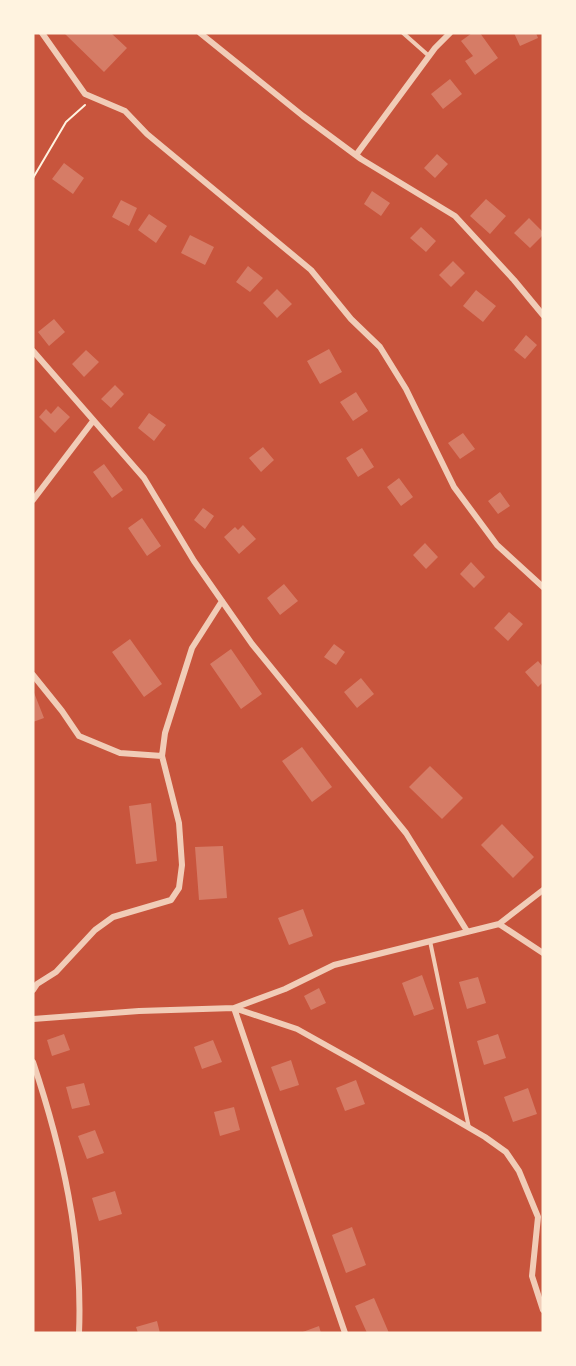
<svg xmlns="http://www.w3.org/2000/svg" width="576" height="1366" font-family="Spectral,serif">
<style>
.building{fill:#d67c66}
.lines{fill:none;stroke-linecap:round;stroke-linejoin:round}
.path{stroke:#fff3e0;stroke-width:2}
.service{stroke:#f1ccb7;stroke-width:4}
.minor{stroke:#f1ccb7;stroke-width:6}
</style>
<rect width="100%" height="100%" fill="#c8553d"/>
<path class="building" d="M 64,33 L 111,33 L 127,48 L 104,72 Z
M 472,33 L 480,33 L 498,58 L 475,75 L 465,61 L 473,56 L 461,41 Z
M 514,33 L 536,33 L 538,38 L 520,46 Z
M 450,79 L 462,94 L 443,109 L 431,94 Z
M 437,154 L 448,164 L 435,178 L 424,168 Z
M 64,163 L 84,178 L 73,194 L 52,179 Z
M 372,191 L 390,203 L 381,216 L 364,204 Z
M 486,199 L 506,216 L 490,234 L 470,216 Z
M 121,200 L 137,208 L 129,226 L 112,217 Z
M 149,214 L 167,226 L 156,243 L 138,230 Z
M 529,218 L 543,232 L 543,235 L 530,248 L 514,233 Z
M 421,227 L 436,241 L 426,252 L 410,238 Z
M 190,235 L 214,247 L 205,265 L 181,253 Z
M 453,261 L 465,273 L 451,287 L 439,275 Z
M 248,266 L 263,278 L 250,292 L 236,282 Z
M 277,289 L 292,304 L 277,318 L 263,303 Z
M 476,290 L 496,306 L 483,322 L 463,306 Z
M 54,319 L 65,332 L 49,346 L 38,332 Z
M 526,335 L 537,345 L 525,359 L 514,350 Z
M 329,349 L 342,372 L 320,384 L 307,361 Z
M 86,350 L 99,362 L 84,377 L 72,364 Z
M 115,385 L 124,394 L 111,408 L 101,399 Z
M 356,392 L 368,411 L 353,421 L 340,402 Z
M 58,406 L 70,417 L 55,433 L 39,417 L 46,409 L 51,414 Z
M 149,413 L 166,425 L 154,441 L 138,428 Z
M 463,433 L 475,449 L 460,459 L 448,443 Z
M 263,447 L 274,460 L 261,472 L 249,458 Z
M 362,448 L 374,467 L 358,477 L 346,458 Z
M 104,464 L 123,490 L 112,498 L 93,472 Z
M 399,478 L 413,497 L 401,506 L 387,487 Z
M 500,492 L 510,506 L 498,514 L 488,501 Z
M 203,508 L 214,516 L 205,529 L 194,520 Z
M 142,518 L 161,546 L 147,556 L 128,528 Z
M 243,525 L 256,539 L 239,554 L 224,537 L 235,527 L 238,530 Z
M 425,543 L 438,557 L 426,569 L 413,555 Z
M 471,562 L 485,577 L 474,588 L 460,574 Z
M 284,584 L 298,601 L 280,615 L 267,598 Z
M 509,612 L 523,624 L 508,641 L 494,628 Z
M 130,639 L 162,684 L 144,697 L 112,652 Z
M 334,644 L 345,652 L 336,665 L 324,657 Z
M 231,649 L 262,694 L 241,709 L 210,664 Z
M 538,661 L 543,667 L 543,682 L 538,687 L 525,672 Z
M 361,678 L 374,694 L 357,708 L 344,692 Z
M 33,690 L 44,718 L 33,722 Z
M 302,747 L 332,787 L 312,802 L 282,761 Z
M 430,766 L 463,798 L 442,819 L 409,787 Z
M 151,803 L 157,861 L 136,864 L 129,806 Z
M 502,824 L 534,857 L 513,878 L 481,845 Z
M 223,846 L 227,898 L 199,900 L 195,847 Z
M 303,909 L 313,936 L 289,945 L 278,918 Z
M 422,975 L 434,1009 L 414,1016 L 402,983 Z
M 478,977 L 486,1003 L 467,1009 L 459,982 Z
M 319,988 L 326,1003 L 311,1010 L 304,996 Z
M 64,1034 L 70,1050 L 52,1056 L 47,1040 Z
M 498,1034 L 506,1058 L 484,1065 L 477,1041 Z
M 213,1040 L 222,1062 L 202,1069 L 194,1047 Z
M 291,1060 L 299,1085 L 280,1091 L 271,1067 Z
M 356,1080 L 365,1104 L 345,1111 L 336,1088 Z
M 84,1083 L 90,1105 L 72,1109 L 66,1087 Z
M 528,1088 L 537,1114 L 513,1122 L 504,1097 Z
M 234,1107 L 240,1130 L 220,1136 L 214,1112 Z
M 95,1130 L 104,1153 L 87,1159 L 78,1136 Z
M 115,1191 L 122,1214 L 99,1221 L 92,1198 Z
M 352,1227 L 366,1265 L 346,1273 L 332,1235 Z
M 374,1298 L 389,1333 L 367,1333 L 355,1306 Z
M 157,1321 L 160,1333 L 138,1333 L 136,1327 Z
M 319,1326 L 321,1333 L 300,1333 Z"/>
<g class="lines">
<path class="path" d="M 33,178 L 66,122 L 85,105"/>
<path class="service" d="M 403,33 L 429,56
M 430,941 L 469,1128"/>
<path class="minor" d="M 42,33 L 85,94 L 125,111 L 147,134 L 311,270 L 351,319 L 380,347 L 406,389 L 454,487 L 497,545 L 543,587
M 200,33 L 303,116 L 361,159 L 455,216 L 514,280 L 543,315
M 356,155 L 435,48 L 450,33
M 33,351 L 144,478 L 194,561 L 252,644 L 406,833 L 467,931
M 33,500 L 93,421
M 33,675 L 62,711 L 79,736 L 120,753 L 162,756
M 499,924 L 543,890
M 33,990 L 37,984 L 56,972 L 95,930 L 113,917 L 171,900 L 179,888 L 182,865 L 179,823 L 162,756 L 165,733 L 192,648 L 222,601
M 33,1019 L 139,1011 L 234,1008 L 297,1029 L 356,1062 L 485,1137 L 506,1152 L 519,1171 L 538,1217 L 532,1276 L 543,1310
M 33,1062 C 62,1149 83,1240 79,1333
M 345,1333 L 234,1008 L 285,989 L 334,965 L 499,924 L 543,953"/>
</g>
<rect width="576" height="1366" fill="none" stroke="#fff3e0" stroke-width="69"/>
</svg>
